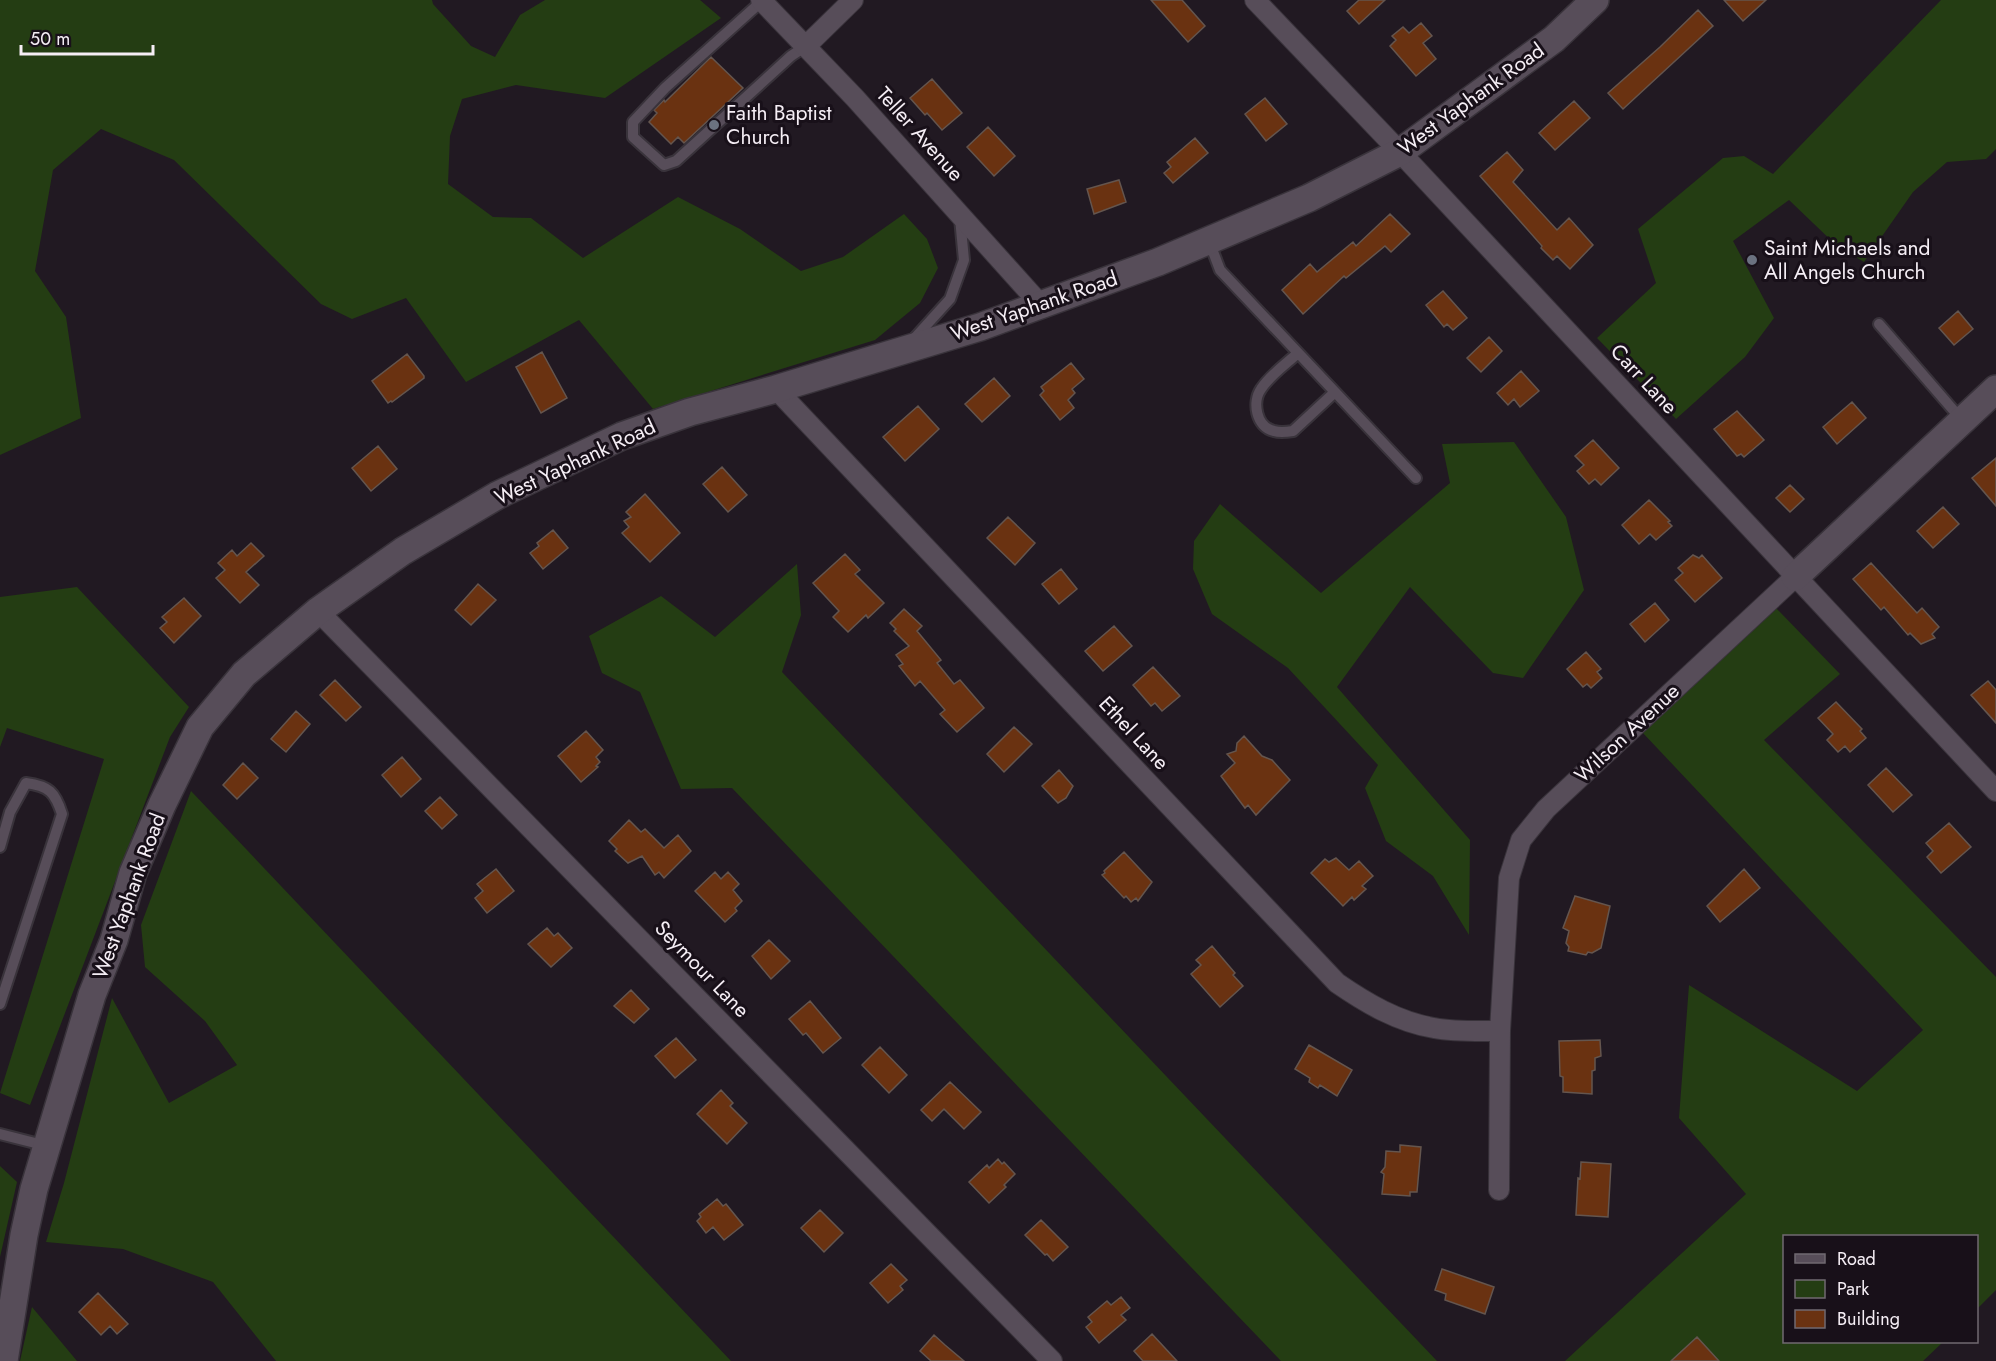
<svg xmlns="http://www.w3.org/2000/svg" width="1996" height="1361" font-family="Jost,sans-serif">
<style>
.green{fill:#243d13}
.building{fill:#6a3211;stroke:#64554e;stroke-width:1.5}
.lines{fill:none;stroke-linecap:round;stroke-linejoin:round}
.lane-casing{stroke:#39333b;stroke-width:14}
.street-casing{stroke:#39333b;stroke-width:22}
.secondary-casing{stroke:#39333b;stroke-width:30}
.lane{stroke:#574d59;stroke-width:10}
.street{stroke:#574d59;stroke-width:20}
.secondary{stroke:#574d59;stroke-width:27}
.worship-dot{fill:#6b7280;stroke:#181019;stroke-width:2}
.labels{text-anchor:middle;stroke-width:6;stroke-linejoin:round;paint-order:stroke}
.street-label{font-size:21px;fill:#f5eef5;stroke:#181019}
.poi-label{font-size:21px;fill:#f5eef5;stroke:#181019;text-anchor:start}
</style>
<rect width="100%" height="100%" fill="#211922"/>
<path class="green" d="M 0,0 L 432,0 L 433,4 L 471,46 L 495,57 L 520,15 L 545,0 L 700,0 L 721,18 L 605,98 L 516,85 L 462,99 L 450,136 L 448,184 L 493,217 L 531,218 L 583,258 L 678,197 L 740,229 L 801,271 L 843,257 L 904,214 L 927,239 L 938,268 L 920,303 L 875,340 L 653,409 L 579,320 L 466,382 L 406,298 L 352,319 L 321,304 L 174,160 L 101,129 L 53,170 L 35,271 L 66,317 L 81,418 L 0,455 Z
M 1941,0 L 1996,0 L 1996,149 L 1986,159 L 1947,162 L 1913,192 L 1864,262 L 1837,246 L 1789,200 L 1733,241 L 1774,318 L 1745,357 L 1676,419 L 1597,338 L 1656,283 L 1638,229 L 1723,158 L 1744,156 L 1773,174 Z
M 1514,442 L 1566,517 L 1584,590 L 1523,678 L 1493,673 L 1410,587 L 1337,687 L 1470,840 L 1469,935 L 1433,876 L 1386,841 L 1365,788 L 1378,765 L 1288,668 L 1212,614 L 1193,569 L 1194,541 L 1220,504 L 1321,593 L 1450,483 L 1442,444 Z
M 797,564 L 801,615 L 782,672 L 1437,1361 L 1281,1361 L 732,788 L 681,789 L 640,692 L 602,673 L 589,636 L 661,596 L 715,637 Z
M 77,587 L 189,707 L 170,737 L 30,1105 L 0,1093 L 104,759 L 7,728 L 0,747 L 0,597 Z
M 1776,608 L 1840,674 L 1764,740 L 1996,977 L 1996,1290 L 1977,1309 L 1976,1236 L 1784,1236 L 1784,1342 L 1943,1342 L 1923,1361 L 1565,1361 L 1746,1194 L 1679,1118 L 1689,985 L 1857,1091 L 1923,1030 L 1642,732 Z
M 191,791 L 731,1361 L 276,1361 L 213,1282 L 123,1249 L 46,1242 L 64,1183 L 112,998 L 169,1103 L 237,1065 L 205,1021 L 145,967 L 141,925 Z
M 0,1166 L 17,1182 L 0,1257 Z
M 32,1307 L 77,1361 L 20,1361 Z"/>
<path class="building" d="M 1151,0 L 1182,0 L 1205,26 L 1188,42 Z
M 1359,0 L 1385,0 L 1359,24 L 1347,11 Z
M 1724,0 L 1766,0 L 1743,21 Z
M 1698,10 L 1713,26 L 1623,109 L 1608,93 L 1660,47 Z
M 1421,23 L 1432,36 L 1423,43 L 1436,59 L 1416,76 L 1390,46 L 1396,40 L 1392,36 L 1403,27 L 1409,33 Z
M 711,57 L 743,88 L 684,143 L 678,137 L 671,144 L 649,122 L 657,113 L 654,110 L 664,100 L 665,102 Z
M 932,79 L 962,113 L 942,130 L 927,113 L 925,115 L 910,98 Z
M 1265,98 L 1287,124 L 1266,141 L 1245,114 Z
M 1574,101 L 1590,118 L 1555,150 L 1539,133 Z
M 988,127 L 1015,156 L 994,176 L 967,147 Z
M 1195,138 L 1208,153 L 1173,183 L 1164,173 L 1171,167 L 1167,162 Z
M 1507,152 L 1523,170 L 1513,182 L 1557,230 L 1569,218 L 1593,245 L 1570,269 L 1557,256 L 1553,260 L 1541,248 L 1542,246 L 1480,176 Z
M 1119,180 L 1126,202 L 1094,214 L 1087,189 Z
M 1390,214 L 1410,234 L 1391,252 L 1385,246 L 1346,278 L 1344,276 L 1303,314 L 1282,290 L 1310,264 L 1317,272 L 1353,242 L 1356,246 Z
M 1443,291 L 1467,318 L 1453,330 L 1447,324 L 1444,327 L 1426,305 Z
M 1958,311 L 1973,329 L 1954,345 L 1939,328 Z
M 1489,337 L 1502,351 L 1481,372 L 1467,358 Z
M 542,352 L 567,398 L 541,413 L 516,367 Z
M 407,354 L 424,376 L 424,378 L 392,402 L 391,401 L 388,403 L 372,381 Z
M 1071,363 L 1084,379 L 1072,389 L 1075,393 L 1068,400 L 1074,408 L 1060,420 L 1040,395 L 1044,391 L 1041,387 Z
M 1521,371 L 1539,391 L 1520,407 L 1514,399 L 1508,405 L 1497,393 Z
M 994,378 L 1010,396 L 982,422 L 965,404 Z
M 1852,402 L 1866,418 L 1837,444 L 1823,427 Z
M 918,406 L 939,429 L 905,461 L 883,437 Z
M 1737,411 L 1764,440 L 1744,457 L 1741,454 L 1737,456 L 1714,429 Z
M 1593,440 L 1619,468 L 1601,485 L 1595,479 L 1589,484 L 1577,471 L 1584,465 L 1575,456 Z
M 378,446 L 397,469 L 371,491 L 352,468 Z
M 1996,458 L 1996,506 L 1972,478 Z
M 722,467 L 747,495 L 728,512 L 703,484 Z
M 1790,485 L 1804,499 L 1790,512 L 1776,498 Z
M 645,494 L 680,533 L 650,562 L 622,533 L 629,527 L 624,521 L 631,517 L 626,512 Z
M 1649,500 L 1670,521 L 1668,522 L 1672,526 L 1656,540 L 1650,534 L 1639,544 L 1622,525 Z
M 1943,507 L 1959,524 L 1933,548 L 1917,531 Z
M 1008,517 L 1035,543 L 1015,565 L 987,538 Z
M 553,530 L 568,548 L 543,569 L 530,553 L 539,546 L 537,543 Z
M 251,543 L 264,556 L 246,572 L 259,585 L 240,603 L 216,578 L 225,570 L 218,563 L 232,550 L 237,556 Z
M 845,554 L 860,570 L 855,574 L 884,603 L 868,618 L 866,615 L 848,632 L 833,617 L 839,611 L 813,583 Z
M 1693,555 L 1699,558 L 1702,555 L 1722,578 L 1695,602 L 1675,580 L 1683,573 L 1678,568 Z
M 1871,563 L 1917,613 L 1922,608 L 1939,627 L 1932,634 L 1935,638 L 1921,644 L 1910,633 L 1908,635 L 1884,607 L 1881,610 L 1853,579 Z
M 1061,569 L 1077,589 L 1059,604 L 1042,584 Z
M 478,584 L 496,600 L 471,625 L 455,610 Z
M 184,598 L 201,616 L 174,643 L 160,628 L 167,622 L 162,617 Z
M 1655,603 L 1669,620 L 1645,642 L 1630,624 Z
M 904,609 L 922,626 L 917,631 L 941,660 L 937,663 L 954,684 L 960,680 L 984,708 L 957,732 L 940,714 L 945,710 L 920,681 L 915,686 L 899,666 L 903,664 L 896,655 L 909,646 L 894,631 L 896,629 L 890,623 Z
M 1114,626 L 1132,646 L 1103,671 L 1085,651 Z
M 1586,652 L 1601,669 L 1597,672 L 1602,678 L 1591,688 L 1587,684 L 1583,687 L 1567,669 Z
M 1153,667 L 1180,696 L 1162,711 L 1155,703 L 1151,706 L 1133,685 Z
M 335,680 L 361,707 L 346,721 L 320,695 Z
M 1988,681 L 1996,690 L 1996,723 L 1971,695 Z
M 1836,702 L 1862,729 L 1860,731 L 1866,738 L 1850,752 L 1845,746 L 1838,752 L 1827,740 L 1833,734 L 1818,718 Z
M 296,711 L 310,724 L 286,752 L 271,739 Z
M 1014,727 L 1032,744 L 1004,772 L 987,754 Z
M 586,731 L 603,750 L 596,757 L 600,762 L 596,766 L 598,767 L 581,782 L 558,756 Z
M 1244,736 L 1262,756 L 1272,760 L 1290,780 L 1256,815 L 1248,805 L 1245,808 L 1221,776 L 1235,763 L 1227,754 L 1236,751 L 1237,743 Z
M 402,757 L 421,779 L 401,797 L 382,775 Z
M 243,763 L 258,778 L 237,799 L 223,785 Z
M 1886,768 L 1912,795 L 1893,812 L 1868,785 Z
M 1059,770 L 1073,786 L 1066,798 L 1058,803 L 1042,786 Z
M 440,797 L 457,815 L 442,829 L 425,811 Z
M 629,820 L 641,832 L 645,829 L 664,848 L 678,835 L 691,851 L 664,878 L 659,872 L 655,875 L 642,856 L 628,863 L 615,851 L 617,849 L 609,841 Z
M 1949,823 L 1971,847 L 1941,873 L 1927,857 L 1933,851 L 1926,843 Z
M 1124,852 L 1152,882 L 1138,901 L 1136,898 L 1131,902 L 1126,896 L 1124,898 L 1102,875 L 1105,873 L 1104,871 Z
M 1336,858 L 1349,870 L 1359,861 L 1373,876 L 1362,886 L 1366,889 L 1354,900 L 1352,897 L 1343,906 L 1311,873 L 1325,859 L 1329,862 Z
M 496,869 L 514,891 L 487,913 L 475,898 L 483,891 L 477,884 Z
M 1744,869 L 1760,888 L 1720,922 L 1707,906 Z
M 715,872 L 721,879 L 728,872 L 739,884 L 733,890 L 742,901 L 735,908 L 737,911 L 725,922 L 695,891 Z
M 1575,896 L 1610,906 L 1601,948 L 1592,953 L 1588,952 L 1586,955 L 1568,951 L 1569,947 L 1566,943 L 1569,931 L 1563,928 Z
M 547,928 L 554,936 L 558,933 L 572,948 L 551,967 L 528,944 Z
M 769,940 L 790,961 L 771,979 L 752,956 Z
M 1212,946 L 1235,973 L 1233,975 L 1243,986 L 1220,1007 L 1191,974 L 1201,965 L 1196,960 Z
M 631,990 L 649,1009 L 634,1023 L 614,1006 Z
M 810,1001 L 841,1038 L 823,1053 L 806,1033 L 803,1035 L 789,1019 Z
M 676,1038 L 696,1060 L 675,1078 L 655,1056 Z
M 1600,1040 L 1601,1056 L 1595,1058 L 1595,1070 L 1592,1071 L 1592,1094 L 1563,1092 L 1563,1077 L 1560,1076 L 1559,1041 Z
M 1309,1045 L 1352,1070 L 1337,1096 L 1320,1085 L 1318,1088 L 1309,1082 L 1310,1078 L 1295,1069 Z
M 880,1047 L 907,1075 L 889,1093 L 862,1065 Z
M 950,1082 L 981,1112 L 964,1129 L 944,1109 L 932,1121 L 921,1110 Z
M 721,1090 L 733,1103 L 730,1106 L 747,1123 L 727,1144 L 697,1114 Z
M 1400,1145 L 1421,1147 L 1417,1192 L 1410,1192 L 1410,1196 L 1382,1194 L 1384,1174 L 1381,1172 L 1385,1167 L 1386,1151 L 1400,1152 Z
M 998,1159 L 1002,1164 L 1004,1162 L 1015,1174 L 1004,1185 L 1006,1187 L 989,1203 L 969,1182 L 987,1165 L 989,1168 Z
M 1581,1162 L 1611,1164 L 1608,1217 L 1576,1215 L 1578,1178 L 1580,1179 Z
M 717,1199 L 723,1206 L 726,1204 L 743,1225 L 724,1240 L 713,1227 L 706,1233 L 697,1221 L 701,1217 L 699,1214 Z
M 820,1210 L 843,1233 L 824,1252 L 801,1228 Z
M 1041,1220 L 1068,1247 L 1053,1261 L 1047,1254 L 1045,1255 L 1025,1235 Z
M 891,1264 L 907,1280 L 900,1286 L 903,1290 L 888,1303 L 870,1283 Z
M 1442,1269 L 1494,1287 L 1485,1314 L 1445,1300 L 1446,1294 L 1435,1290 Z
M 98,1293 L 128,1324 L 117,1334 L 110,1326 L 101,1335 L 79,1312 Z
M 1121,1297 L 1130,1308 L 1121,1315 L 1126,1320 L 1099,1343 L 1086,1327 L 1092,1322 L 1088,1317 L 1107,1301 L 1111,1305 Z
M 1152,1334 L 1177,1361 L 1143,1361 L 1134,1351 Z
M 934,1335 L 945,1345 L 964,1361 L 931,1361 L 920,1351 Z
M 1697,1337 L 1719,1361 L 1671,1361 Z"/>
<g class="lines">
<defs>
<path id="lane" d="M 762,1 L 665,88 L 633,122 L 633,137 L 664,165 L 676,161 L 791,56 L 806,46
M 1209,241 L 1220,270 L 1416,478
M 1879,324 L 1961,419
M 912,341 L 950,299 L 964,260 L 960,218
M 1298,353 C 1286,364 1270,375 1261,389 C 1252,402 1256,427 1274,431 C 1280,433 1287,432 1293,431 L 1335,392
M 0,847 L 10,812 L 26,783 C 49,786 55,792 62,814 L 0,1004
M 0,1134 L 47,1146"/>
<path id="street" d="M 761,0 L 855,98 L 1040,304
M 1255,0 L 1400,152 L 1996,791
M 806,46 L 853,0
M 776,389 L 1337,983 C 1366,1003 1398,1022 1434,1028 C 1455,1032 1479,1031 1500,1031
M 318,611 L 1052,1361
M 1499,1190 L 1500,1031 L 1509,878 L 1521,840 L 1546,809 L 1795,577"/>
<path id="secondary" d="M 1795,577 L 1996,389
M 4,1361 L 24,1235 L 34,1189 L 92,995 L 114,940 L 133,873 L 162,805 L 200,727 L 244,674 L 318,611 L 403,551 L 498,495 L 622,436 L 690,412 L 776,389 L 980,327 L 1158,262 L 1309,198 L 1400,152 L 1554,39 L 1595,0"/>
</defs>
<use href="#lane" class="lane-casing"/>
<use href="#street" class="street-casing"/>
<use href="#secondary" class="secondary-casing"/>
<use href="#lane" class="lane"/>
<use href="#street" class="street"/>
<use href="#secondary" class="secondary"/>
</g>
<g class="worship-dot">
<circle cx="714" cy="125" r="6"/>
<circle cx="1752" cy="260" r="6"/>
</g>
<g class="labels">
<g class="street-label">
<text transform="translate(1471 99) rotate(-36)" y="7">West Yaphank Road</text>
<text transform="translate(920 134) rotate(48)" y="7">Teller Avenue</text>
<text transform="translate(1034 306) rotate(-19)" y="7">West Yaphank Road</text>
<text transform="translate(1644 379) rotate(47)" y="7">Carr Lane</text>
<text transform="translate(575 462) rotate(-25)" y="7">West Yaphank Road</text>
<text transform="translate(1134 733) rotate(47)" y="7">Ethel Lane</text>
<text transform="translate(1627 733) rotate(-43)" y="7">Wilson Avenue</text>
<text transform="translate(129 896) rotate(-70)" y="7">West Yaphank Road</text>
<text transform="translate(702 969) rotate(46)" y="7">Seymour Lane</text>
</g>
<g class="poi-label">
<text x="726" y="120">Faith Baptist<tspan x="726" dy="24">Church</tspan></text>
<text x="1764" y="255">Saint Michaels and<tspan x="1764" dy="24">All Angels Church</tspan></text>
</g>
</g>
<rect x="1783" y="1235" width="195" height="108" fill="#181019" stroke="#706971" stroke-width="1.5"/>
<rect x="1795" y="1254" width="30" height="9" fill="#574d59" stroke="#706971" stroke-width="1.5"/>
<text x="1837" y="1265" font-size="18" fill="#f5eef5">Road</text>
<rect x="1795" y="1280" width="30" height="18" fill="#243d13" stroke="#706971" stroke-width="1.5"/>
<text x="1837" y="1295" font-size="18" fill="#f5eef5">Park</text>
<rect x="1795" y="1310" width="30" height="18" fill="#6a3211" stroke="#706971" stroke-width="1.5"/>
<text x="1837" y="1325" font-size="18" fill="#f5eef5">Building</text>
<path d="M21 45v9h132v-9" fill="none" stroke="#f5eef5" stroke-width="3"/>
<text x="30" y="45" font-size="18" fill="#f5eef5" stroke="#181019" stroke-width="4.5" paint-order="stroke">50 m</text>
</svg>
